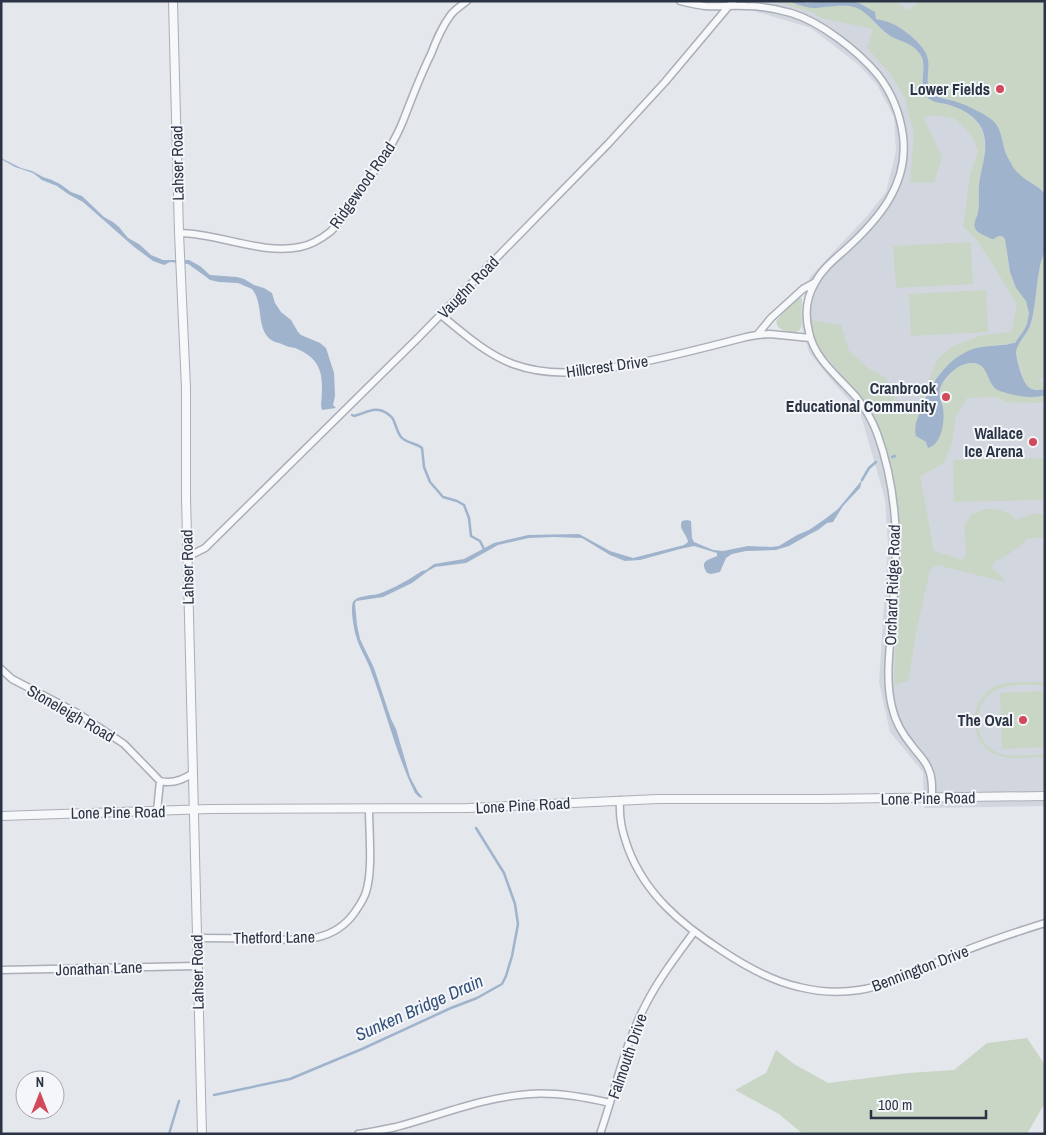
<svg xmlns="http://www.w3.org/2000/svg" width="1046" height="1135" font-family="'Archivo Narrow',sans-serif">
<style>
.built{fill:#d2d6de}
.green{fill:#c9d6c5}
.water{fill:#9fb4cc}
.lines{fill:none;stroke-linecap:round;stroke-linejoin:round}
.stream{stroke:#9fb4cc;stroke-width:2.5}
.minor-casing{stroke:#a9aeb7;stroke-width:9}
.tertiary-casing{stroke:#a9aeb7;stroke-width:10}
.minor{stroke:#f7f8fa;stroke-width:6}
.tertiary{stroke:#f7f8fa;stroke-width:8}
.poi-dot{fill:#d1495b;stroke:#f4f6f9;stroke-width:2}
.labels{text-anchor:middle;stroke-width:4;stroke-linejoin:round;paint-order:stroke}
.poi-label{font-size:16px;font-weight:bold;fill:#2b3445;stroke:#f4f6f9;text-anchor:end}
.street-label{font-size:16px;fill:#2b3445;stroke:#f4f6f9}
.water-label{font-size:18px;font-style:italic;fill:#34527a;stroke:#f4f6f9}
</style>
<rect width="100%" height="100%" fill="#e4e7ec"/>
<path class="built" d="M 732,1 L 1045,1 L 1045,806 L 924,808 L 923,772 L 890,732 L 879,682 L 888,545 L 885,499 L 860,412 L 833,382 L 809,352 L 801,324 L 803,305 L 810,277 L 867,216 L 886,192 L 896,151 L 894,117 L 877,85 L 859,65 L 811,28 L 741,7 Z"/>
<path class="green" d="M 773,1 C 778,1 783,1 788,2 C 796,3 805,7 814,8 C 828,8 846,2 859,9 C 871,15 878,29 890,36 C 902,42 915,43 921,56 C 927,68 917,86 927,96 C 932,101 938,102 944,104 C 962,108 978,116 983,135 C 988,156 980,168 978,187 C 978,195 979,203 978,210 C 977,218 974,220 975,228 L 996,237 L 999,236 L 1005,237 C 1008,248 1006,261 1010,272 C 1012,279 1014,285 1018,290 C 1020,294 1024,296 1026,300 C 1033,314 1026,333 1015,343 L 979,347 L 973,349 L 963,353 L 953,360 L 939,373 L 931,389 L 923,441 L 926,442 L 927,445 L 943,412 L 940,397 L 941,386 L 949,376 L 956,368 L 964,364 L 973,363 L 980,365 L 984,369 L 987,375 L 1003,393 L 1035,397 L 1045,395 L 1045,401 L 1039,403 L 1005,402 L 997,397 L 967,398 L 956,417 L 952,443 L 944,463 L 920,476 L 934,551 L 963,560 L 966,552 L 964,526 L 971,515 L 985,509 L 996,509 L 1011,514 L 1016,520 L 1032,514 L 1044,514 L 1044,500 L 954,502 L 953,460 L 1045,458 L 1045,538 L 1028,538 C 1018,548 1008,556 994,562 L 992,569 L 1001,575 L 1005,582 L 937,565 L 930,570 L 916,633 L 908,681 L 894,685 L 897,614 L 901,551 L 900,525 L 891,466 L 882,435 L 870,407 L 824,354 L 813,337 L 810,320 L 841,325 L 849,351 L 868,368 L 886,378 L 895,399 L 917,407 L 938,359 L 952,346 L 983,335 L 1011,332 L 1017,305 L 996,270 L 977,240 L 963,226 L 970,176 L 978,151 L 972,136 L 955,119 L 932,115 L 924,118 L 942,157 L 934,183 L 910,182 L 914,134 L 905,98 L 889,72 L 867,48 L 873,29 L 822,18 L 812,12 Z
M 852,1 L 895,1 L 909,10 L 920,1 L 1045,1 L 1045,194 C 1037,184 1023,181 1015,170 C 1012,166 1009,159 1006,154 C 1002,143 1002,131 994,122 C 988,116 966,104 957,102 C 950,99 938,99 932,93 C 924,85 930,70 928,60 C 926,45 901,27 887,22 C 884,20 880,20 876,19 L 876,14 Z
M 971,242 L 973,284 L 896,288 L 893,246 Z
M 1045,248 L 1045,378 L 1038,380 L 1045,384 L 1045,389 C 1037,390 1030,391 1025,384 L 1016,352 L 1017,347 L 1031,325 L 1035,307 L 1035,296 L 1040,267 Z
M 986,290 L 988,332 L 911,336 L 909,294 Z
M 800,297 L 802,299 L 801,328 C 797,336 784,332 778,327 L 776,321 L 791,304 Z
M 1045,682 L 1045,685 C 1030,685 1012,683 998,689 C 971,701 970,741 998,753 C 1012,758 1030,755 1045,754 L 1045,757 C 1029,757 1010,761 995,754 C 966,741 968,696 999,685 C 1013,681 1030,682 1045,682 Z
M 1045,691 L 1045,747 L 1002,749 L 1000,693 Z
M 1027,1038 L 1045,1065 L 1045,1103 L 1027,1134 L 803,1134 L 779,1114 L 735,1090 L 766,1073 L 776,1050 L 794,1064 L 828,1083 L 908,1073 L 954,1070 L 987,1043 Z"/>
<path class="water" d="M 786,1 L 801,1 L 807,3 L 823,1 L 852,1 L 859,3 L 875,12 L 876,19 C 883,20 889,22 895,25 C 905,30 927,47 928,60 C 930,70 924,86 932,93 C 938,99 950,99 957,102 C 969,106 981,112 991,119 C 1002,127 1002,143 1006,154 C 1008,158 1011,163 1013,167 C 1021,180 1036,183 1045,194 C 1045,212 1046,231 1045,248 C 1044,255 1041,260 1040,266 C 1036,285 1036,304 1031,323 C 1028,334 1016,343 1016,353 C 1017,361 1023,385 1030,388 C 1034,391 1040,390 1045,389 L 1045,395 C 1041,396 1038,397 1034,397 C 1026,398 1001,393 996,389 C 989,383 989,376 984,369 C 979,361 968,362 960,366 C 952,370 942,381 940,389 C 938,396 942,402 943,408 C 945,422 942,444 928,448 L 926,442 L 916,436 C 913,425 919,415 923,406 C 931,382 948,358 973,349 C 982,346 993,346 1003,345 C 1007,345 1011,343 1015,343 L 1024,330 L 1027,324 L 1029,313 L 1026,301 L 1016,288 L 1010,272 L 1005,239 C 1002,234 997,236 994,239 L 992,239 C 988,237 979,234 976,230 C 972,223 977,218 978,212 C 980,203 978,194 979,185 C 981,166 990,148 982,129 C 975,115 961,108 946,104 C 940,103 933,102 928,98 C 916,86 929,67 920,54 C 911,41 901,43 889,35 C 877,27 870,14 857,8 C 846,3 825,8 812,8 C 803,7 795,3 786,1 Z
M 1,158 L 21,168 L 32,171 L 43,177 L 52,180 L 60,184 L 71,192 L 82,196 L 104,217 L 113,222 L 119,227 L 128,238 L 139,244 L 151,255 L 163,260 L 189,260 L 200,266 L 210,275 L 237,277 L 244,279 L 254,285 L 264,288 L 272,293 L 275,303 L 281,312 L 291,320 L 298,332 L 301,335 L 320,343 L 326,348 L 334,373 L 335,396 L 333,405 L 336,408 L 322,410 L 321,406 C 323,379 325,360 295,348 C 291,347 288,347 284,345 C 278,342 271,342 267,336 C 257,323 263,302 252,289 L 238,283 L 219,282 L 210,280 L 205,276 L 188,264 L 170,262 L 164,265 L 153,261 L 133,246 L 83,202 L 68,194 L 57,186 L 42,180 L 33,173 L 15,167 L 1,159 Z
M 862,480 L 860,488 L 843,506 L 833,522 L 827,523 L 818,530 L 810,534 L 789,546 L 776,550 L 746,551 L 732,554 L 726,558 L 720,572 L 711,574 L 707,573 C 699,561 708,560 717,556 L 717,553 L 694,546 L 680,549 L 640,560 L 625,561 L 610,555 L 582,538 L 553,537 L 529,538 L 498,545 L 466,563 L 435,567 L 428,571 L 412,583 L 383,597 L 356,601 L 355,604 L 357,625 L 360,639 L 374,668 L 391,719 L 396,729 L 410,777 L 418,792 L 423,798 L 419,797 L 415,793 C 396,754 386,711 371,671 C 367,659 359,648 356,636 C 354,630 350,608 353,602 C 357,595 371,596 378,594 C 393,589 408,580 422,571 L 426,570 L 434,564 L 464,559 L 494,543 L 528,535 L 579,534 L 610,551 L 633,558 L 641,556 L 684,545 L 688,542 C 687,534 678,529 682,521 L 687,520 L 691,521 L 692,538 L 694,542 L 713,550 L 723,551 L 748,546 L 771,547 L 779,546 L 797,535 L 809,530 L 825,519 L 838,509 Z"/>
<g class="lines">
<path class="stream" d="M 352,415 L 354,416 C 367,413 375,405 388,414 C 390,416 391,416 393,419 C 396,425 397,432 401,437 C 406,443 416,443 422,448 L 424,467 L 430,482 L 443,497 L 457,501 L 464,505 L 469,518 L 471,536 L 480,541 L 484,549
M 892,457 L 895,456
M 862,480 L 869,468 L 876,462
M 214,1095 L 290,1079 L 362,1049 L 451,1008 L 477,998 L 502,984 L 506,976 L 512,956 L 518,924 L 515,904 L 504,873 L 476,828
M 169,1134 L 179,1101"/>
<defs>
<path id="minor" d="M 680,1 C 688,3 697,5 705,6 C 719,7 732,5 746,6 C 761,6 777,9 791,13 C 821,22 858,51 878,75 C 892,93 900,113 903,136 C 909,184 879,219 846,249 C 835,259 822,269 815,283 C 806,298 805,316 809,332 C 814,359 840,378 857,398 C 865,408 872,420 877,433 C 889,466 895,504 896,538 C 896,566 894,593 892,620 C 890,647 885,680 892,707 C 895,722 903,735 913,747 C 918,754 925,760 928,768 C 933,777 932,788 932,798
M 179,233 C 218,233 261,255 300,247 C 311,245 321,239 330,232 C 343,220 352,204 362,189 C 377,167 393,146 403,121 C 412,98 420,76 431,54 C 436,41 441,28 450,16 C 454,10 461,6 467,1
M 441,315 C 463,333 486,354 513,364 C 551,378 589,372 627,365 C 667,358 707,347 746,337 L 757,335 L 771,318 L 803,289 L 814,283
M 757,335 L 770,334 L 810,338
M 187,557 L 205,548 L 418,338 L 608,144 L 665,82 L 733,1
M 1,669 L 12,679 L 79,714 L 124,744 L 160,781 L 157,811
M 160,781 C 172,784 183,780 193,773
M 620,800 C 619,819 622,831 628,848 C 645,894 681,924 721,950 C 745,966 771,981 799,987 C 819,992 840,993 859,990 C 892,985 922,968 952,956 C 982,943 1013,933 1045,923
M 196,938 C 218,938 240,938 261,939 C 296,940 332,945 355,912 C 359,906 364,899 366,892 C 373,870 369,833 369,809
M 1,970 L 197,966
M 358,1134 C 370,1132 383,1130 396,1127 C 441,1115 483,1097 530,1094 C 557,1092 584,1097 610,1103
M 600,1134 C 615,1091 624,1046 645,1006 C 658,980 677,955 694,932"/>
<path id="tertiary" d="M 173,1 L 179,233 L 186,388 L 186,497 L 202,1134
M 1,816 L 210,809 L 468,808 L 658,799 L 821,799 L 1045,796"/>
</defs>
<use href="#minor" class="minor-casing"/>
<use href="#tertiary" class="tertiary-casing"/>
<use href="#minor" class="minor"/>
<use href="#tertiary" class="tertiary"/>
</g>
<g class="poi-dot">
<circle cx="1000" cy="89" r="5"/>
<circle cx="946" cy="397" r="5"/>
<circle cx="1033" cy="442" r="5"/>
<circle cx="1023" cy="720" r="5"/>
</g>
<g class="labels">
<g class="poi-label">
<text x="990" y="95">Lower Fields</text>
<text x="936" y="394">Cranbrook<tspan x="936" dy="18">Educational Community</tspan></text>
<text x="1023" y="439">Wallace<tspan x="1023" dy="18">Ice Arena</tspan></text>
<text x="1013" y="726">The Oval</text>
</g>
<g class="street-label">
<text transform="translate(177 163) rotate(-91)" y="6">Lahser Road</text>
<text transform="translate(362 185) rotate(-55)" y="6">Ridgewood Road</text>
<text transform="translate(468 287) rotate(-46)" y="6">Vaughn Road</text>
<text transform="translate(607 366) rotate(-8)" y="6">Hillcrest Drive</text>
<text transform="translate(187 567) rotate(-91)" y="6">Lahser Road</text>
<text transform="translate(892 585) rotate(-88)" y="6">Orchard Ridge Road</text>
<text transform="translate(71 713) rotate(30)" y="6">Stoneleigh Road</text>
<text transform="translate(928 798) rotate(-1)" y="6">Lone Pine Road</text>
<text transform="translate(523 805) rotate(-3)" y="6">Lone Pine Road</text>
<text transform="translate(118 812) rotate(-1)" y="6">Lone Pine Road</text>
<text transform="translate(274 937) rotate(-1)" y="6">Thetford Lane</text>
<text transform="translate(99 968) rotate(-2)" y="6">Jonathan Lane</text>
<text transform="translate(920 968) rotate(-21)" y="6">Bennington Drive</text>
<text transform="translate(197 972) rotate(-91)" y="6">Lahser Road</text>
<text transform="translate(627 1056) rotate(-71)" y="6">Falmouth Drive</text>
</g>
<g class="water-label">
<text transform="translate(419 1008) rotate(-24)" y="6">Sunken Bridge Drain</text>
</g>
</g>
<rect width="1046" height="1135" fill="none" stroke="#2b3445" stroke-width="5"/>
<g transform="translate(40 1095)"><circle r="24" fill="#f4f6f9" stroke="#a4a8b1"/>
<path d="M0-4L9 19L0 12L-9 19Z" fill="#d1495b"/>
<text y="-8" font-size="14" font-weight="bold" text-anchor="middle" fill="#2b3445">N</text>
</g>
<path d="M871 1110v8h115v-8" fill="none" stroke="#2b3445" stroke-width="2.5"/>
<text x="878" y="1110" font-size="15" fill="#2b3445" stroke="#f4f6f9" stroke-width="4" paint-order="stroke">100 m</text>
</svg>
